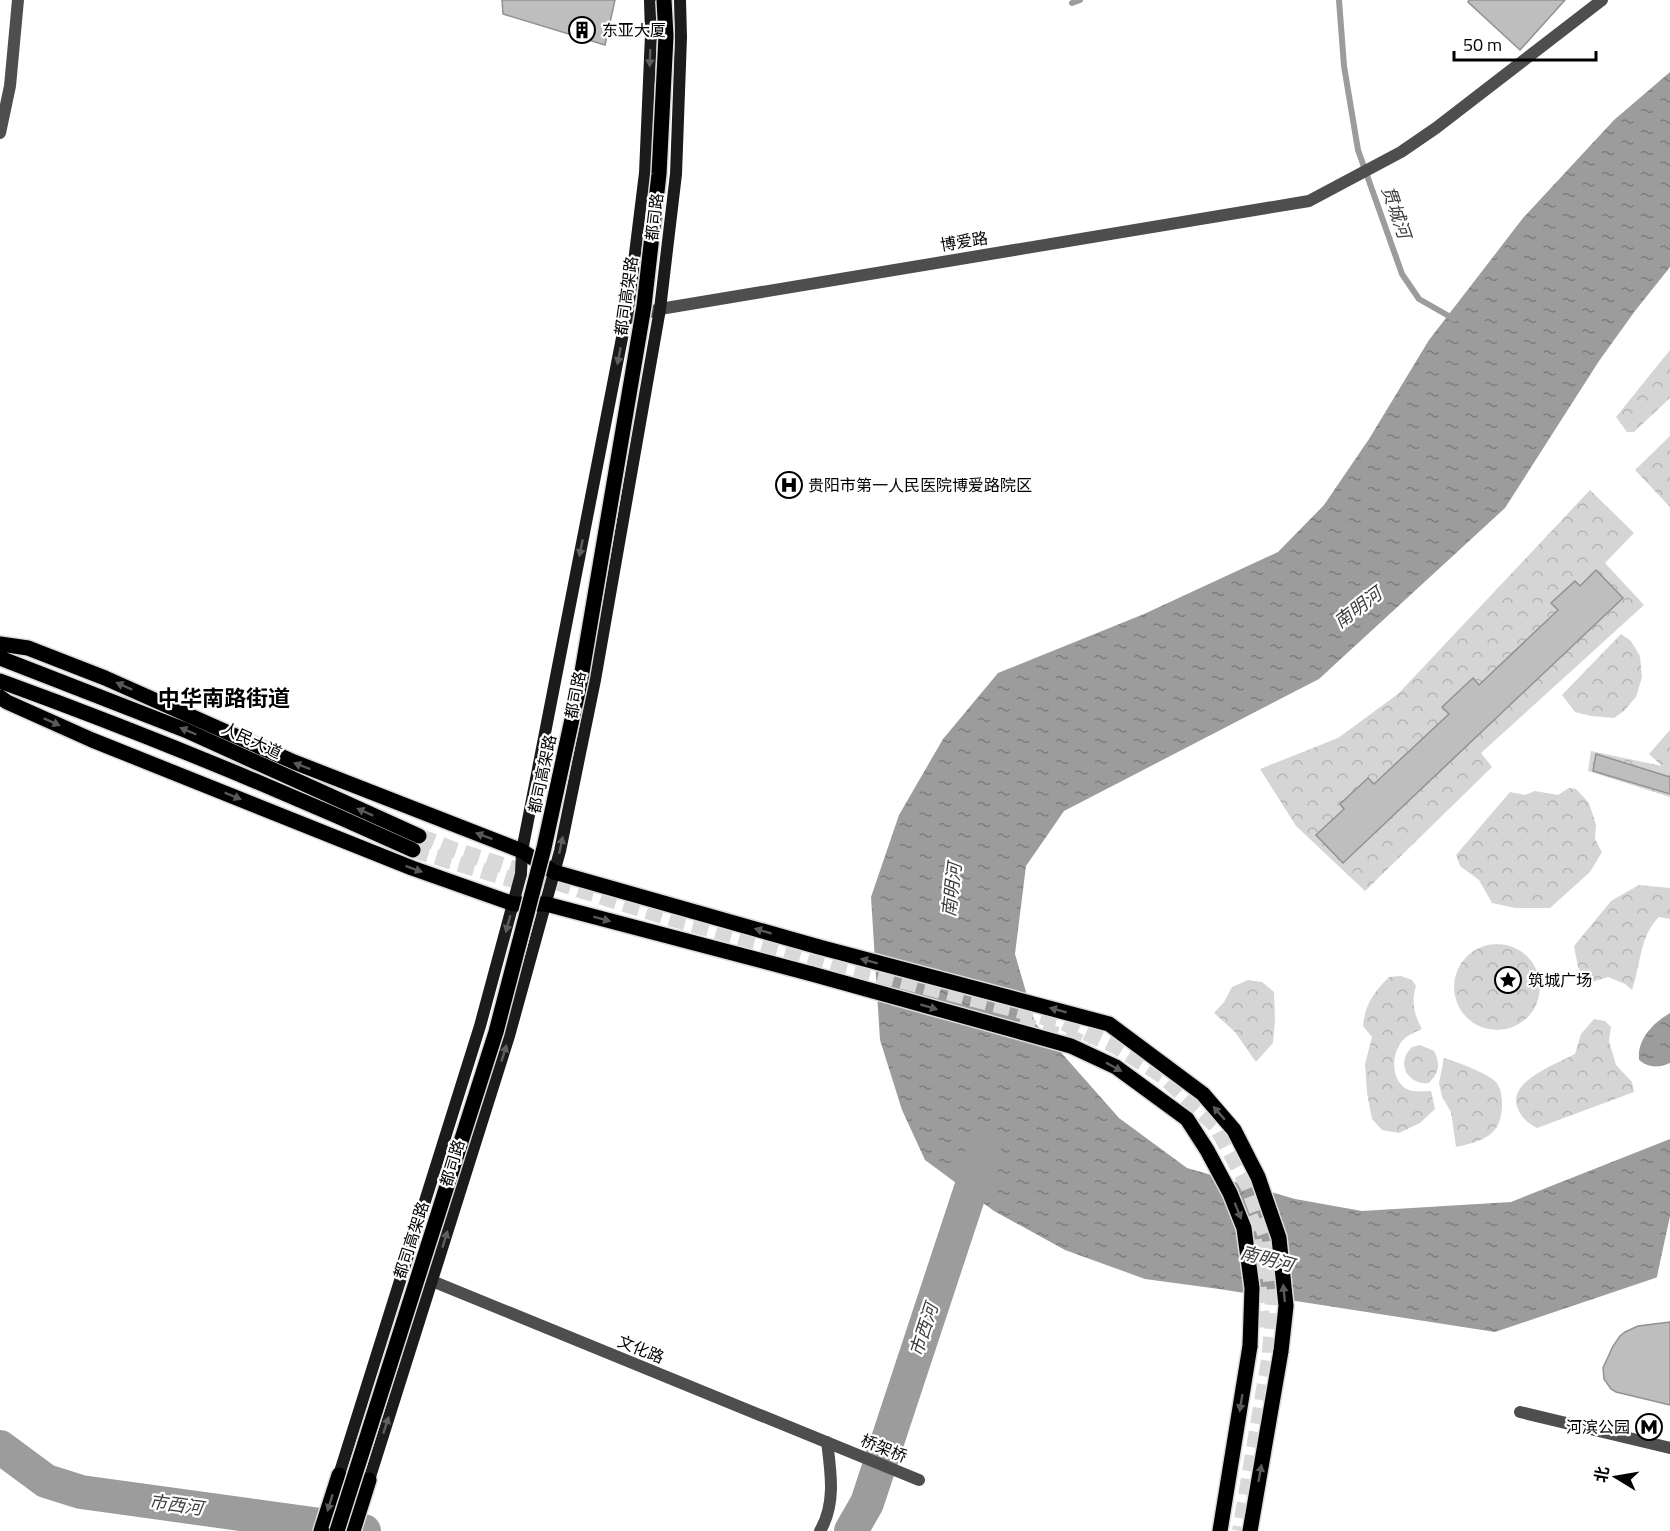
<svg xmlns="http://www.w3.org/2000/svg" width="1670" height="1531" font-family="'Titillium Web','Noto Sans SC',sans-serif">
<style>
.forest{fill:url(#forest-crowns)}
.water{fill:url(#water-ripples)}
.pier{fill:#fff}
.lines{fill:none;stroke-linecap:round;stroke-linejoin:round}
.stream{stroke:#9c9c9c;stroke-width:6}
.river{stroke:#9c9c9c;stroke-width:34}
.building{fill:#bebebe;stroke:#929292;stroke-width:1.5}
.trunk-tunnel{stroke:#d9d9d9;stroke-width:16;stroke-dasharray:16 8;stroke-linecap:butt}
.primary-casing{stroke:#dbdbdb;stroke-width:18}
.minor{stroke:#4e4e4e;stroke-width:12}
.tertiary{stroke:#4e4e4e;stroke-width:12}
.secondary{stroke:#1b1b1b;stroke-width:12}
.primary{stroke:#000;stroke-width:15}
.primary-bridge-casing{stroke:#dbdbdb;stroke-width:18;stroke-linecap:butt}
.primary-bridge{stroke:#000;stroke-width:15}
.oneway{fill:#5f5f5f}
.oneway2{fill:#595959}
.labels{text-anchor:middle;stroke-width:4.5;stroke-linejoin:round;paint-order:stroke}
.poi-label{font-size:16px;fill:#000;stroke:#fff;text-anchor:start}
.street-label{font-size:16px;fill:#000;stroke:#fff}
.water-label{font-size:18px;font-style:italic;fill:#3d3d3d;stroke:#fff}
.district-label{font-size:22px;font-weight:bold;fill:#000;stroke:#fff}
</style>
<defs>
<pattern id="forest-crowns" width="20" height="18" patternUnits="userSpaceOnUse" patternTransform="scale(1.5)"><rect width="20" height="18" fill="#d5d5d5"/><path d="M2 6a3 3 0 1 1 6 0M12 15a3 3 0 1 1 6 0" fill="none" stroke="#b5b5b5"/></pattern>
<pattern id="water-ripples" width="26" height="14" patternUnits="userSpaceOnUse" patternTransform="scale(1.5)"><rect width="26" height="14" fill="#9c9c9c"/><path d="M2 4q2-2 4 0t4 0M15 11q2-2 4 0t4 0" fill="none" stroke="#7d7d7d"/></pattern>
</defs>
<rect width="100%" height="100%" fill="#fff"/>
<path class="forest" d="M 1670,350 L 1670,398 L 1634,432 L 1627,432 L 1616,417 Z
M 1670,436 L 1670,507 L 1635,470 Z
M 1590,490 L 1634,533 L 1605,563 L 1644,605 L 1481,753 L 1492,767 L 1365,891 L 1296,826 L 1260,769 L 1338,738 L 1398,694 Z
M 1621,634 L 1631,641 L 1640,656 L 1642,677 L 1636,697 L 1624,711 L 1614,718 L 1591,716 L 1575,712 L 1562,695 Z
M 1670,730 L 1670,797 L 1588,771 L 1591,751 L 1662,766 L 1649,754 Z
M 1569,788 L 1576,789 L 1589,803 L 1596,825 L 1595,839 L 1602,852 L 1590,872 L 1550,908 L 1515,908 L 1492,903 L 1479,880 L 1460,866 L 1456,855 L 1510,792 L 1525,795 L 1535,791 L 1558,795 Z
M 1639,885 L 1670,888 L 1670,919 L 1659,917 C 1639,937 1641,965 1632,990 L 1625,984 L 1608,977 L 1589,983 L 1578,967 L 1574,946 L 1611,901 Z
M1454 987a43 43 0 1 1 86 0a43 43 0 1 1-86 0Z
M 1401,976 L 1412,980 L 1416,986 C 1411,1003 1414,1014 1422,1029 C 1417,1031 1410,1034 1405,1038 C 1390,1051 1389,1085 1412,1091 C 1418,1092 1425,1091 1431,1091 L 1435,1109 L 1420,1123 L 1399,1133 L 1382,1130 L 1372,1119 L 1367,1093 L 1365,1064 L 1372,1037 L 1363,1026 C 1365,1004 1374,992 1389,977 Z
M 1248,980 L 1262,982 L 1274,992 L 1275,1020 L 1273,1043 L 1256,1062 L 1235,1032 L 1214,1013 L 1224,1002 L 1232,987 Z
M 1594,1019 L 1605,1021 L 1611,1027 L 1609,1041 L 1616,1065 L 1632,1082 L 1634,1092 L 1537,1128 C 1532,1125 1525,1121 1522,1116 C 1498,1084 1553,1066 1575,1054 L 1581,1034 Z
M 1420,1045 L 1434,1051 C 1441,1065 1439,1072 1429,1083 C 1414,1085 1399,1072 1406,1055 C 1407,1052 1410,1050 1412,1047 Z
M 1444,1058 C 1457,1062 1487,1073 1496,1082 C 1501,1088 1502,1097 1502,1104 C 1502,1136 1483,1141 1456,1147 L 1451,1112 L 1442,1097 L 1439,1083 Z"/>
<path class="water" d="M 1670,72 L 1670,267 L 1635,311 L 1599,361 L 1505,508 L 1319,679 L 1064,811 L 1026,866 L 1015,954 L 1035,1023 L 1119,1118 L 1187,1168 L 1295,1199 L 1362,1211 L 1511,1202 L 1670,1139 L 1670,1273 L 1495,1332 L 1219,1289 L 1145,1279 L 1065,1250 L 994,1211 L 925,1160 L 902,1110 L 880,1040 L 871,897 L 899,815 L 943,739 L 998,673 L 1144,614 L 1278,552 L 1324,505 L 1369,439 L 1429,340 L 1523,218 L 1614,120 Z
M 1670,1013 L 1670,1063 C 1658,1068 1649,1068 1639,1060 C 1637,1039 1653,1023 1670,1013 Z"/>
<path class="pier" d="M 1670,1216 L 1670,1277 L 1656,1281 Z"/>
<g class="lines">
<path class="stream" d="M 1339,0 L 1344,66 L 1358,150 L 1402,274 L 1419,299 L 1454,319
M 1072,3 L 1080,0"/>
<path class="river" d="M 0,1447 L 46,1481 L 81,1492 L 364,1531
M 851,1531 L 867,1503 L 984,1149"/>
</g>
<path class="building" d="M 502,0 L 615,0 L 605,45 L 503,14 Z
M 1469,0 L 1565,0 L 1520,50 L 1468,2 Z
M 1596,570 L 1623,598 L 1343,863 L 1316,835 L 1344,809 L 1340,804 L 1368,778 L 1374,784 L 1449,714 L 1442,707 L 1473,678 L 1479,685 L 1558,610 L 1551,603 L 1575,581 L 1580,586 Z
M 1596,754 L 1670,777 L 1670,794 L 1593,771 Z
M 1670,1322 L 1670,1405 L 1616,1392 L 1611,1389 L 1604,1379 L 1603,1368 L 1613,1346 L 1620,1336 L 1625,1332 L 1638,1326 Z"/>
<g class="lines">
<path class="trunk-tunnel" d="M 419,836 L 452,849 L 662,916 L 843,966 L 1060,1021 L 1115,1046 L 1163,1076 L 1216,1126 L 1248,1186 L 1266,1236 L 1273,1298 L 1270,1354 L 1240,1531
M 413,850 L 533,886
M 1019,1024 L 1076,1040 L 1089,1046
M 1250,1216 L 1252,1221 L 1263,1330"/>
<defs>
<path id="primary" d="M 0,644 L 28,648 L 105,678 L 294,762 L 522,851 L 554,872 L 819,947
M 0,658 L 185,730 L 419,836
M 0,681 C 140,732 277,788 413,850
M 0,697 L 7,702 L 92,740 L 412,868 L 514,904 L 546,904 L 812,974
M 321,1531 L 339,1475
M 353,1531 L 369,1480
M 1220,1531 L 1250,1346
M 1250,1531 L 1281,1351"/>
</defs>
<use href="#primary" class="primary-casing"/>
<path class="minor" d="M 0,133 L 10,86 L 18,0
M 626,319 L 660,309 L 1309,201 L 1401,152 L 1436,128 L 1602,0
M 432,1281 L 919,1480
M 820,1531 C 836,1504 831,1473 827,1442"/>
<path class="tertiary" d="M 1520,1412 L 1670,1448"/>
<path class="secondary" d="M 339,1475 L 480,1026 L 521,874 L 522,851 L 629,302 L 645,173 L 651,35 L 650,0
M 369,1480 L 509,1036 L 560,851 L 595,680 L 660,309 L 676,174 L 681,37 L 680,0"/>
<use href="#primary" class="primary"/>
<defs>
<path id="primary-bridge" d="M 819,947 L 1109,1024 L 1203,1094 L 1234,1130 L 1258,1177 L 1279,1238 L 1286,1306 L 1281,1351
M 812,974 L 1071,1046 L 1116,1067 L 1187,1119 L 1207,1150 L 1230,1193 L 1244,1228 L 1252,1288 L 1250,1346
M 337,1531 L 496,1032 L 544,848 L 581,678 L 644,306 L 659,174 L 666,36 L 664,0"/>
</defs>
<use href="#primary-bridge" class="primary-bridge-casing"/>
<use href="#primary-bridge" class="primary-bridge"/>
</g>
<defs><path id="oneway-solid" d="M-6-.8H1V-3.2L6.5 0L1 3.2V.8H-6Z" transform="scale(1.5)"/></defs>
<g class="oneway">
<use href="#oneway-solid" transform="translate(650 58) rotate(92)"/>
<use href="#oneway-solid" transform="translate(619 356) rotate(101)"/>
<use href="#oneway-solid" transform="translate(581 548) rotate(101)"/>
<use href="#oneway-solid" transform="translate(561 845) rotate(-78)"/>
<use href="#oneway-solid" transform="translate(508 924) rotate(105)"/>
<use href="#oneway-solid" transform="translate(504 1053) rotate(-73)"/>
<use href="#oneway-solid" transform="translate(445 1239) rotate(-73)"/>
<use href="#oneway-solid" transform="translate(386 1425) rotate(-72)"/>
</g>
<g class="oneway2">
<use href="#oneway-solid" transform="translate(124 686) rotate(-156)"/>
<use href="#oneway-solid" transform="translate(52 722) rotate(24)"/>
<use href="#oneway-solid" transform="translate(188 731) rotate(-157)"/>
<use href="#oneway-solid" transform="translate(302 766) rotate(-159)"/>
<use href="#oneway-solid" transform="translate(233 796) rotate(22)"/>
<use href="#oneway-solid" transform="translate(365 812) rotate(-156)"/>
<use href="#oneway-solid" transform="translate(484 836) rotate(-159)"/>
<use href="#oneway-solid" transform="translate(414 869) rotate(20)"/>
<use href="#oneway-solid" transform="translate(602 919) rotate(15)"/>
<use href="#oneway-solid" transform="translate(763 931) rotate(-164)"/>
<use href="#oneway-solid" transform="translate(869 961) rotate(-165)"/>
<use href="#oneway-solid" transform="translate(929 1007) rotate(16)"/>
<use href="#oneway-solid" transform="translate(1058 1010) rotate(-165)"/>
<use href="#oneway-solid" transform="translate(1114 1067) rotate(29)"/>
<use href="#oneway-solid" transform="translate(1219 1113) rotate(-131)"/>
<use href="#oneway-solid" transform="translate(1238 1211) rotate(68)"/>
<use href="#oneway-solid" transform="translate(1284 1293) rotate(-96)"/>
<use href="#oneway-solid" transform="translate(1241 1403) rotate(99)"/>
<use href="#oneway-solid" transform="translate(1260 1473) rotate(-80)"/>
<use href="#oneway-solid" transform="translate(330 1503) rotate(107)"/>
</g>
<defs>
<symbol id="building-ring" viewBox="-11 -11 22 22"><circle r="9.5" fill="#fff" stroke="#000" stroke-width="1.5"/><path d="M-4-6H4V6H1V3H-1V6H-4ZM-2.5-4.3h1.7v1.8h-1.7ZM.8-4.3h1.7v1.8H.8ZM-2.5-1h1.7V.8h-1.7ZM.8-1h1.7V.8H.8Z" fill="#000"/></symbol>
<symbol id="hospital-ring" viewBox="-11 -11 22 22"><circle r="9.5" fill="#fff" stroke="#000" stroke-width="1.5"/><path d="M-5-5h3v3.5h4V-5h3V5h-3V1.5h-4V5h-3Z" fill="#000"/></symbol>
<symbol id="sight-ring" viewBox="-11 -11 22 22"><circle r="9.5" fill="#fff" stroke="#000" stroke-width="1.5"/><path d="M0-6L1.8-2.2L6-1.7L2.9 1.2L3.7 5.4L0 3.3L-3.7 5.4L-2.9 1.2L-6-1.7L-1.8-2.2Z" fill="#000"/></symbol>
<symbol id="metro-ring" viewBox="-11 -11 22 22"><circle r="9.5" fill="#fff" stroke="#000" stroke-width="1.5"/><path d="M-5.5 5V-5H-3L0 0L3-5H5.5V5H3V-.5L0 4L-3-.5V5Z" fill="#000"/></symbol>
</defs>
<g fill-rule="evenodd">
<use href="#building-ring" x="567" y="15" width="30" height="30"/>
<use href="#hospital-ring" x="774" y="470" width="30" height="30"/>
<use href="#sight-ring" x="1493" y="965" width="30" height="30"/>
<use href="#metro-ring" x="1634" y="1412" width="30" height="30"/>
</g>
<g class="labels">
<g class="poi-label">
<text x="602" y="36">东亚大厦</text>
<text x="808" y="491">贵阳市第一人民医院博爱路院区</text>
<text x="1528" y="986">筑城广场</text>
<text x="1630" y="1433" text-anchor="end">河滨公园</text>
</g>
<g class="street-label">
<text transform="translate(654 217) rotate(-83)" y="6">都司路</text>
<text transform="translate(964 241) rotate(-9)" y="6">博爱路</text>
<text transform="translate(626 296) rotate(-82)" y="6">都司高架路</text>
<text transform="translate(575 695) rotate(-79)" y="6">都司路</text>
<text transform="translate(252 740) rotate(25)" y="6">人民大道</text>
<text transform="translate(542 774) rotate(-78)" y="6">都司高架路</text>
<text transform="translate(452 1163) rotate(-73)" y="6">都司路</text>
<text transform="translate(411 1240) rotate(-72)" y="6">都司高架路</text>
<text transform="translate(641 1349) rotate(22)" y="6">文化路</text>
<text transform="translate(884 1448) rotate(22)" y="6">桥架桥</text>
</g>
<g class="water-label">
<text transform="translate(1396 212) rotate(71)" y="6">贯城河</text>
<text transform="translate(1358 608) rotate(-37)" y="6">南明河</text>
<text transform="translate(952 890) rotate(-83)" y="6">南明河</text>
<text transform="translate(1267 1259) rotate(15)" y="6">南明河</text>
<text transform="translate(924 1330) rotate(-72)" y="6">市西河</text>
<text transform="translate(176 1505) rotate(8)" y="6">市西河</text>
</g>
<g class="district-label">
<text x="224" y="706">中华南路街道</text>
</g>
</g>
<g transform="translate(1616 1477) rotate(281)" stroke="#ffffff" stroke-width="4.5" paint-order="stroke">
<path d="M0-4.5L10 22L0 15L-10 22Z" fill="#000000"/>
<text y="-9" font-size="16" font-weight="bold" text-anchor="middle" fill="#000000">北</text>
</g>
<path d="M1454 51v9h142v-9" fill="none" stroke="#000000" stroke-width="3"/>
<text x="1463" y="51" font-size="18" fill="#000000" stroke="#ffffff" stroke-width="4.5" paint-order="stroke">50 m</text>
</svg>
